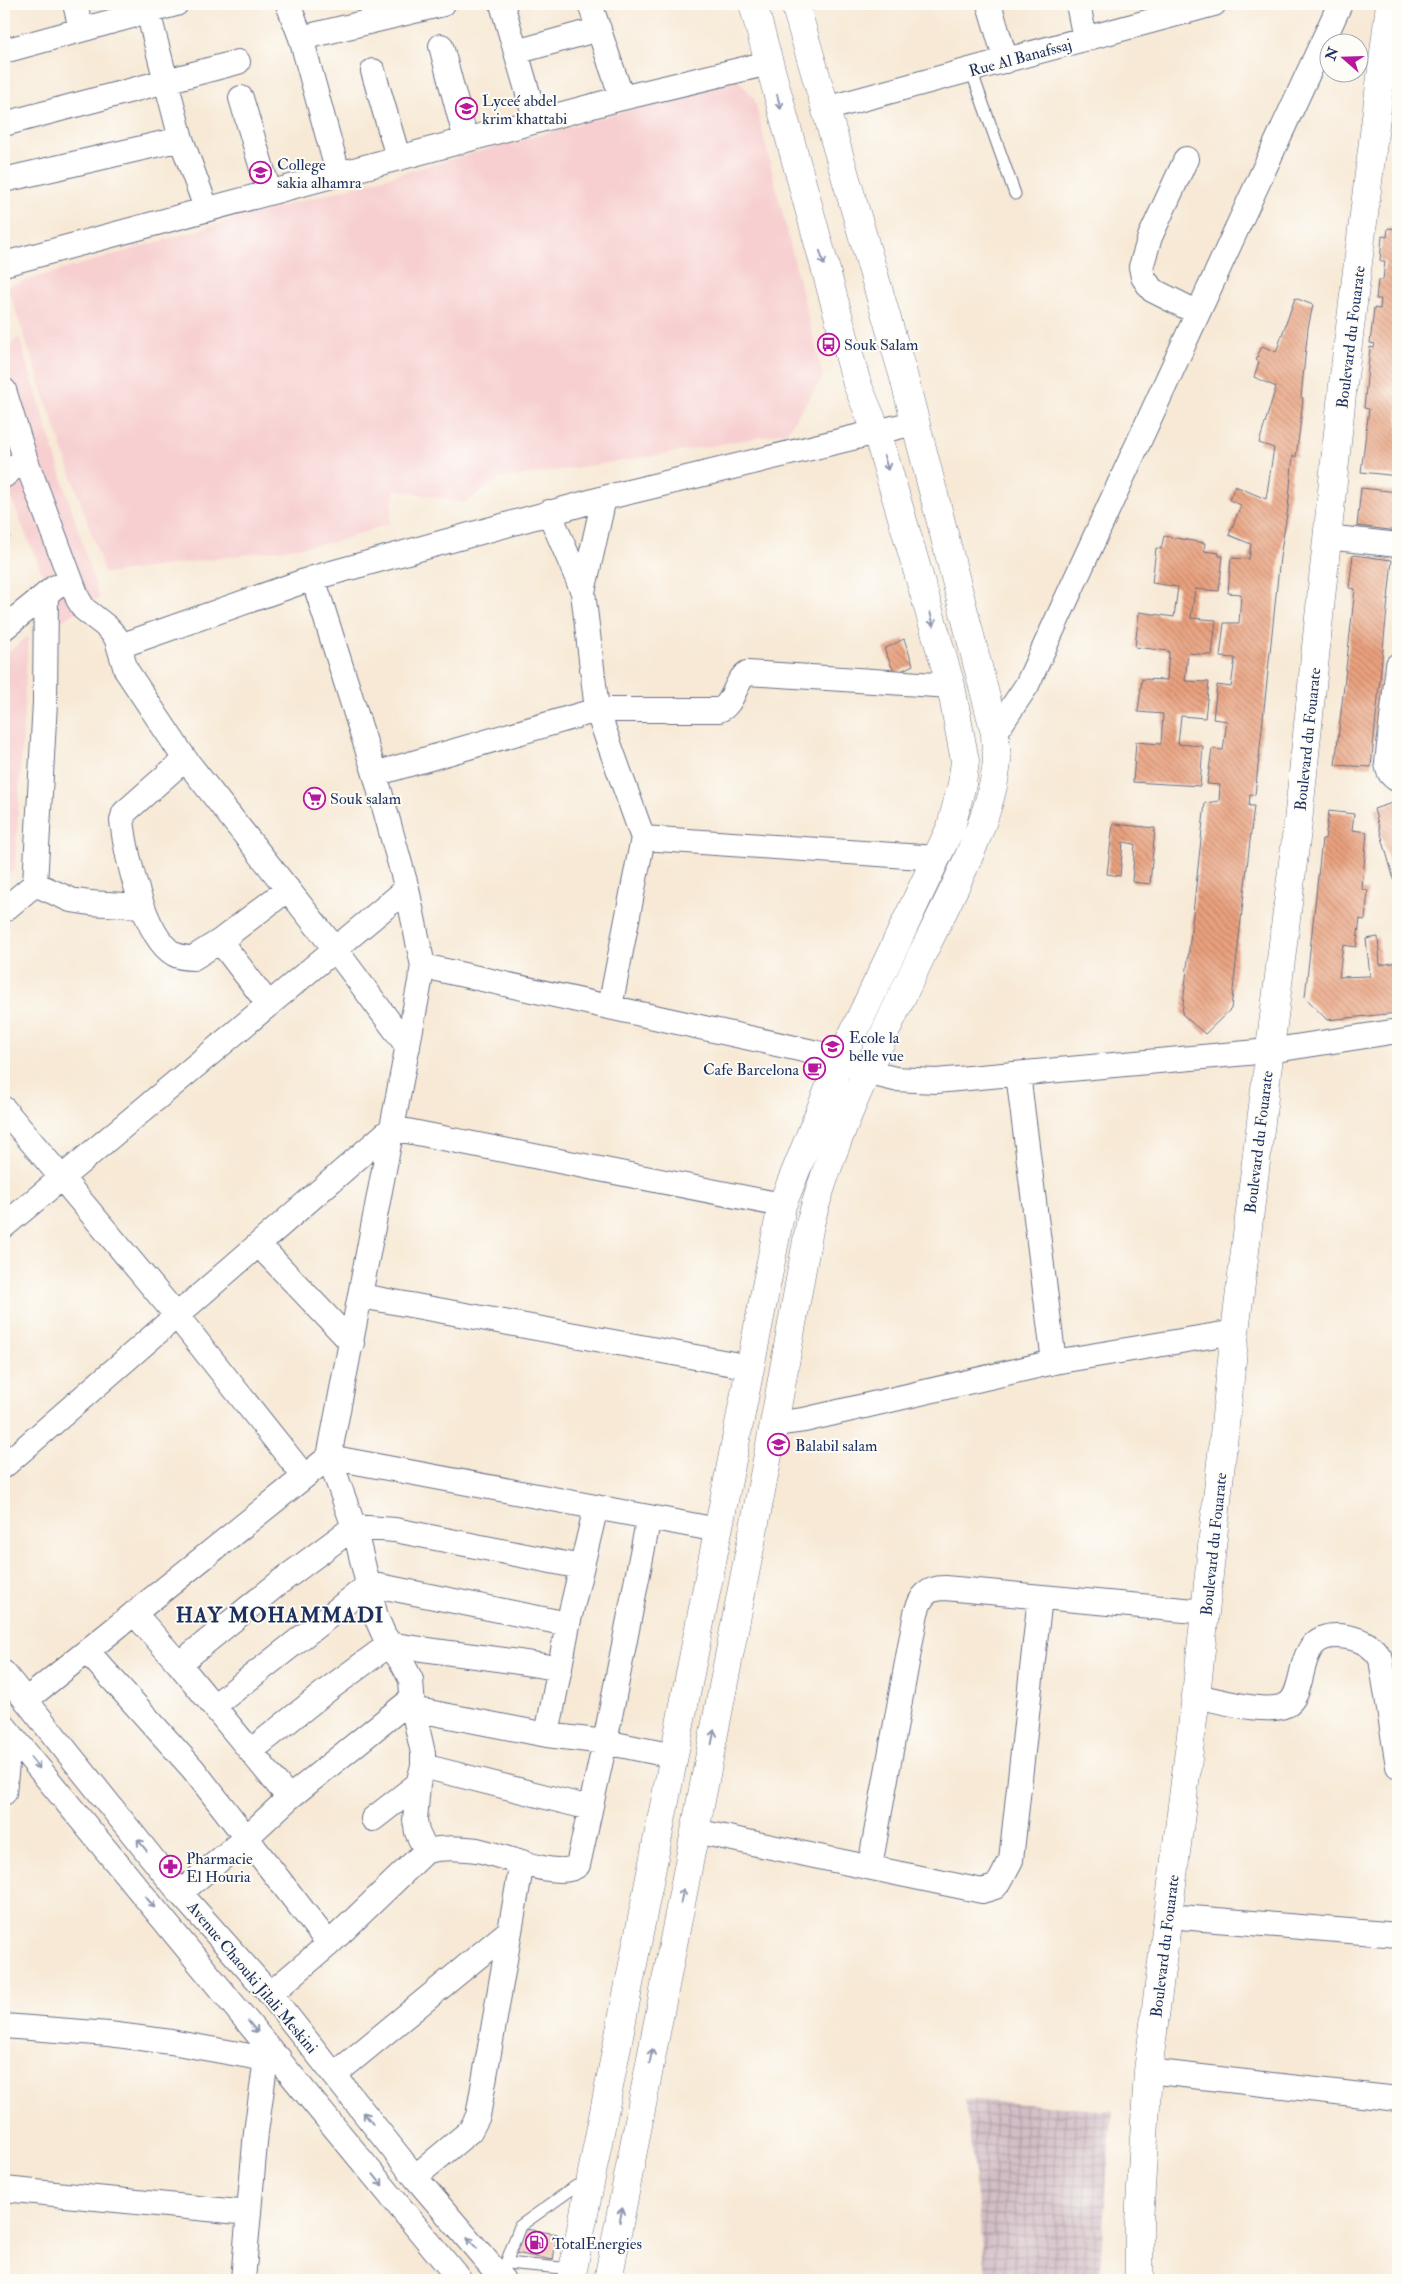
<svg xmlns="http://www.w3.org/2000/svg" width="1402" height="2284" font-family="'IM FELL Double Pica',serif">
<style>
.built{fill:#f7cfd0}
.industrial{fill:url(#industrial-grid)}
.building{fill:url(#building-back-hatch)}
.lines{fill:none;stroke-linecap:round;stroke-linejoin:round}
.lane-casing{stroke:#687088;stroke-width:13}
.street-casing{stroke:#687088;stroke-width:26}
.secondary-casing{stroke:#687088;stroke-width:29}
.primary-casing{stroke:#687088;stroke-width:29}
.lane{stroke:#fff;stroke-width:11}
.street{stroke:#fff;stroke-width:24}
.secondary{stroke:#fff;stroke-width:28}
.primary{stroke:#fff;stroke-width:28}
.oneway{stroke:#8d97ae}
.labels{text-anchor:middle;stroke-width:4;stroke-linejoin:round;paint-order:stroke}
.street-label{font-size:16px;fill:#1b2f5e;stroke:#fdfcf7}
.poi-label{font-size:16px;fill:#1b2f5e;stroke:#fdfcf7;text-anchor:start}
.district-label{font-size:21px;font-weight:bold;letter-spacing:1px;fill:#1b2f5e;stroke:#fdfcf7}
</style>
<defs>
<pattern id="industrial-grid" width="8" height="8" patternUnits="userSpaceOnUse" patternTransform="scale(1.25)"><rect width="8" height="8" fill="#d2bdc5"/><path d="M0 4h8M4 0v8" fill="none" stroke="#aa9aa3"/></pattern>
<pattern id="building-back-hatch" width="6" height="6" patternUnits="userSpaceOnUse" patternTransform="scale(1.25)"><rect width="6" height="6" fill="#eaa17e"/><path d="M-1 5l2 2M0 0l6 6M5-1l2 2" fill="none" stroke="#bd846a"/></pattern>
</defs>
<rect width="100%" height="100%" fill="#fdfcf7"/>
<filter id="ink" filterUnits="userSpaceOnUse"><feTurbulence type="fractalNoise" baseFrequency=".02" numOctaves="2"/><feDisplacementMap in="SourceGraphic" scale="10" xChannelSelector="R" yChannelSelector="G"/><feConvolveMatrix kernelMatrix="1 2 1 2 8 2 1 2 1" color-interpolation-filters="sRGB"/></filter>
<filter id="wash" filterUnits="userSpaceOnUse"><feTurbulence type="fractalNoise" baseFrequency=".0096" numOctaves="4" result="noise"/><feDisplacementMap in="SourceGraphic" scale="20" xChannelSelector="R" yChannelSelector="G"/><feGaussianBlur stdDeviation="1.12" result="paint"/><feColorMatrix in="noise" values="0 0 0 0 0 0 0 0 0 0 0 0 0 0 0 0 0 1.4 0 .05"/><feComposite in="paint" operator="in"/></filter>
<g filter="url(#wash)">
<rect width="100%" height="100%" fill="#f7e9d5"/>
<path class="built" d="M 738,80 L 754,98 L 823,377 L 787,432 L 649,457 L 499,479 L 464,503 L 395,489 L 389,524 L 335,542 L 105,574 L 7,286 L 240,218 Z
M 19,337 L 99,598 L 62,621 L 4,482 L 4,350 Z
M 28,636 L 15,869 L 4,878 L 4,656 Z"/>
<path class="industrial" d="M 965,2099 L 1112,2111 L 1099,2280 L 987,2280 Z"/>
<g id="blocks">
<path class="building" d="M 1388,228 L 1398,229 L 1398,476 L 1361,472 L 1369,409 L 1364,408 L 1370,347 L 1374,348 L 1375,344 L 1370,343 L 1374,308 L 1380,309 L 1381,299 L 1376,299 L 1378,280 L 1383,280 L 1385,261 L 1380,261 L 1382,236 L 1387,237 Z
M 1295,298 L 1313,305 L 1308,328 L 1301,397 L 1303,398 L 1300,427 L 1296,457 L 1293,455 L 1288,508 L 1280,557 L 1255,795 L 1250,795 L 1249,806 L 1254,806 L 1234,981 L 1231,1009 L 1205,1034 L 1182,1014 L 1205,803 L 1219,801 L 1220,785 L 1207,784 L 1212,749 L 1223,750 L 1227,721 L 1213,719 L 1217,685 L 1231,687 L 1235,658 L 1220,657 L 1224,623 L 1239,623 L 1241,594 L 1228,593 L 1231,558 L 1249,559 L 1251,544 L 1229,535 L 1241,505 L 1229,500 L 1235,486 L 1266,499 L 1274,448 L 1259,443 L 1276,387 L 1254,377 L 1259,362 L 1256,360 L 1262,346 L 1276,352 Z
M 1361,488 L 1398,492 L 1398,531 L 1357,526 Z
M 4,529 L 10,537 L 4,542 Z
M 1164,536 L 1205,543 L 1204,551 L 1219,553 L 1219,556 L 1223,556 L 1219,591 L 1195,589 L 1191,618 L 1216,620 L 1212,655 L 1188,653 L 1185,681 L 1209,682 L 1205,718 L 1181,716 L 1178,744 L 1203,746 L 1200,786 L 1133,782 L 1136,742 L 1161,744 L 1163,714 L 1138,712 L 1142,679 L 1167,680 L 1169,651 L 1135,647 L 1139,612 L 1174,617 L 1178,587 L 1152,583 L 1156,548 L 1161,549 Z
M 1353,555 L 1392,560 L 1371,767 L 1335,765 L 1355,589 L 1349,588 Z
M 904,639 L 913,665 L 895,674 L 884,649 Z
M 1398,801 L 1398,879 L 1394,880 L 1374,809 Z
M 1329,811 L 1354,814 L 1352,830 L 1367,832 L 1362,889 L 1368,891 L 1365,920 L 1359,919 L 1360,920 L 1356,947 L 1343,945 L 1339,977 L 1370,976 L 1366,939 L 1378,937 L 1380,965 L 1398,962 L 1398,1013 L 1327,1020 L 1305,997 L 1322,839 L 1325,839 Z
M 1113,824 L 1155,828 L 1150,884 L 1132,882 L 1135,844 L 1123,842 L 1120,876 L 1107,874 Z
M 519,2228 L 557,2234 L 553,2260 L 515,2253 Z"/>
</g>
</g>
<g filter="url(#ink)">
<use href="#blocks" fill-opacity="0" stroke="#687088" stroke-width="1"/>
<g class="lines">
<defs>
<path id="lane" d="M 971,70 L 1015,194
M 506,2263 L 520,2226 L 576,2186 L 590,2182
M 502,2267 L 506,2263 L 573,2269"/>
<path id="street" d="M 75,4 L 81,29
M 146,4 L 181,139
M 288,4 L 301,38 L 338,173
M 502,4 L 536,121
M 590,4 L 622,98
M 989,4 L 1006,61
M 1078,4 L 1085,39
M 301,38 L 443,4
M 441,46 L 466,140
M 4,51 L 176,4
M 516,52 L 599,29
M 373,71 L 398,157
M 241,98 L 269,192
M 825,109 L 1214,4
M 4,124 L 238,62
M 1186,159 L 1150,237 L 1141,267 L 1143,277 L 1152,290 L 1198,313
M 4,180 L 181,139 L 206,208
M 4,264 L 622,98 L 769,63
M 4,390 L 25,458 L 78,599 L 84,609 L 107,627 L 116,637 L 126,670 L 185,759 L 335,949 L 408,1047
M 4,476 L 25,458
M 549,512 L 583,592 L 597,710 L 643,838 L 610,1007
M 1327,537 L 1398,545
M 313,578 L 375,774 L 407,889 L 423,966 L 329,1457 L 354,1527 L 376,1617 L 384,1635 L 404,1666 L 411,1680 L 413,1709 L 423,1753 L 423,1766 L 418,1784 L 415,1820 L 417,1832 L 426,1851
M 583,592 L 604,498
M 4,628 L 55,587
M 120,646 L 313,578 L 604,498 L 914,423
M 1398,665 L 1387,763 C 1388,771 1390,776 1398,780
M 995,733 L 1027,685 L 1340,4
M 185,759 L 124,813 L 122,821 C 126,854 144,937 174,954 C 179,957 187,958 193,958 L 220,941 L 288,889
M 375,774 L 597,710 L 719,710 C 734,705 734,682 747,673 L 951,686
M 643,838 L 937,858
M 35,884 L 71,900 L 90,903 L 141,906
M 4,910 L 35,884 L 45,702 L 46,594
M 220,941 L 269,1005
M 423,966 L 813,1052 L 841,1059 L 866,1072 L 895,1079 L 936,1081 L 1269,1051 L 1398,1031
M 1018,1074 L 1054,1362
M 4,1109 L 177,1316 L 304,1476
M 4,1226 L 407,889
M 259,1245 L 352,1343
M 361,1296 L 750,1367
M 774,1424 L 804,1420 L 1054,1362 L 1235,1332
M 4,1466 L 392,1128 L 782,1205
M 134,1613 L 179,1664 L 289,1798
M 87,1651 L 193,1769 L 329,1944
M 179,1664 L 280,1582 L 354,1527 L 395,1530 L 581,1567
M 4,1673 L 180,1893 L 270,1994 L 415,2177 L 503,2280
M 1196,1696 C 1218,1700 1266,1715 1286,1705 C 1311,1692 1290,1627 1347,1637 C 1363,1640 1373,1646 1381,1659 L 1398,1766
M 26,1700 L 329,1457 L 718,1530
M 214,1706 L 370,1584 L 568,1624
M 413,1709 L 547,1735 L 605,1742 L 674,1756
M 4,1726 L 460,2280
M 547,1735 L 568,1624 L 596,1507
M 252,1750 L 330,1688 L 390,1644 C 447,1654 504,1658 560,1669
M 423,1766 L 590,1808
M 4,1793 L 10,1734
M 373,1819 L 418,1784
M 695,1831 L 982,1891 L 995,1887 L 1000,1881 L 1011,1860 L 1040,1597
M 870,1866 L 916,1613 C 921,1596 927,1588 945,1588 L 1206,1612
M 180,1893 L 247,1837 L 289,1798 L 412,1699
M 1168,1916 L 1398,1935
M 270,1994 L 329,1944 L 426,1851 C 444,1847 459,1848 477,1850 C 499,1854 560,1881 578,1865 L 605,1742 L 649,1517
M 4,2026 L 109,2034 L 171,2042 L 266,2059 L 279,2058
M 1148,2071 L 1398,2099
M 334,2075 L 508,1932
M 415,2177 L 470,2131 L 478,2116 L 522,1862
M 4,2189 L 249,2213
M 243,2280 L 256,2132 L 266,2059"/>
<path id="secondary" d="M 1139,2280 L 1139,2222 L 1148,2071 L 1196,1696 L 1235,1332 L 1298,822 L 1343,384 L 1390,4"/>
<path id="primary" d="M 571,2280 L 782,1205 L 841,1059 L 951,827 L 962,784 L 965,761 L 951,686 L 877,432 L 857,384 L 753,4
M 608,2280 L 774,1424 L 810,1224 C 835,1130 881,1042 922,954 C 948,901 993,818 997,760 C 997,751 995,742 995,733 L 903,374 L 795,4"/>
</defs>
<use href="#lane" class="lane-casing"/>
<use href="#street" class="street-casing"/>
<use href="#secondary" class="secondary-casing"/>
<use href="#primary" class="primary-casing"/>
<use href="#lane" class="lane"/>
<use href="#street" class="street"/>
<use href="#secondary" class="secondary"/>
<use href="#primary" class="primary"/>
</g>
<defs><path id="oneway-shaft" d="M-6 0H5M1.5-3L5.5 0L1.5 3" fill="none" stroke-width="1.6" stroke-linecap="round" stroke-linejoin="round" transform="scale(1.25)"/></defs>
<g class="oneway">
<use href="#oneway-shaft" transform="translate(779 102) rotate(75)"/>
<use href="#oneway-shaft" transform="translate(822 258) rotate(74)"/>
<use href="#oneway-shaft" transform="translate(886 463) rotate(74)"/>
<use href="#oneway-shaft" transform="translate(932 619) rotate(74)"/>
<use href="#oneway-shaft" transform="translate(713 1737) rotate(-79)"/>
<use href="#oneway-shaft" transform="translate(35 1763) rotate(50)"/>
<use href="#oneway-shaft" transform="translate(142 1845) rotate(-129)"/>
<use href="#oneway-shaft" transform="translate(682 1896) rotate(-79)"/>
<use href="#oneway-shaft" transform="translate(150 1902) rotate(50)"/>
<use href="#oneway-shaft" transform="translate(253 2027) rotate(50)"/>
<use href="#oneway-shaft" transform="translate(651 2056) rotate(-79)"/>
<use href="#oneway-shaft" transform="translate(368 2118) rotate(-128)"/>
<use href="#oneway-shaft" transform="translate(378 2180) rotate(51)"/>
<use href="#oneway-shaft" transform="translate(621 2215) rotate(-79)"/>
<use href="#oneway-shaft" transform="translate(472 2243) rotate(-131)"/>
</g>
</g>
<defs>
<symbol id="school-ring" viewBox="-11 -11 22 22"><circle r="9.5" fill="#fdfcf7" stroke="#b5179e" stroke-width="1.5"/><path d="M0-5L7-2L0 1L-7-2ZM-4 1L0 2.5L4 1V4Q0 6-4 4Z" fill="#b5179e"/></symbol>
<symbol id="bus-ring" viewBox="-11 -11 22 22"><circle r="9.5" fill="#fdfcf7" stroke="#b5179e" stroke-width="1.5"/><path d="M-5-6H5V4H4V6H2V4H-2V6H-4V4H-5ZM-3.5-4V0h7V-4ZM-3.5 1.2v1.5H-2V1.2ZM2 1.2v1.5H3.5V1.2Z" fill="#b5179e"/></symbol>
<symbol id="supermarket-ring" viewBox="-11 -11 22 22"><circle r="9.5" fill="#fdfcf7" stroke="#b5179e" stroke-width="1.5"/><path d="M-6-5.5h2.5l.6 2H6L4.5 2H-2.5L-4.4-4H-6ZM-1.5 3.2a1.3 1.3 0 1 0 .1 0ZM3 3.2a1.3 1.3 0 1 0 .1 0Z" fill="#b5179e"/></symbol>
<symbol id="cafe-ring" viewBox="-11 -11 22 22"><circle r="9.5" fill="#fdfcf7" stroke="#b5179e" stroke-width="1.5"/><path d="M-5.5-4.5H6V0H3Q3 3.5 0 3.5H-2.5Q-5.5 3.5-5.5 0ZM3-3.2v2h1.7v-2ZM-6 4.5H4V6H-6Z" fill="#b5179e"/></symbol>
<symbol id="university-ring" viewBox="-11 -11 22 22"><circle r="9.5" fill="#fdfcf7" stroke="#b5179e" stroke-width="1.5"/><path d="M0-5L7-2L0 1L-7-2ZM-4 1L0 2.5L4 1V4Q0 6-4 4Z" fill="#b5179e"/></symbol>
<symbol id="pharmacy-ring" viewBox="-11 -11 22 22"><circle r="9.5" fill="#fdfcf7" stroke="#b5179e" stroke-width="1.5"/><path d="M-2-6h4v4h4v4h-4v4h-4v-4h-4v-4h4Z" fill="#b5179e"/></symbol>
<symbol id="fuel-ring" viewBox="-11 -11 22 22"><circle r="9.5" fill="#fdfcf7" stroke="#b5179e" stroke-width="1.5"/><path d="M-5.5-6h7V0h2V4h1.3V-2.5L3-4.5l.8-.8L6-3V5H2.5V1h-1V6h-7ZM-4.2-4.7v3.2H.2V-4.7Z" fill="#b5179e"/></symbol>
</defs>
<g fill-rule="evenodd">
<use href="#school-ring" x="454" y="96" width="25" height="25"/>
<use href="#school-ring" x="248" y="160" width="25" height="25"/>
<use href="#bus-ring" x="816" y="332" width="25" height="25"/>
<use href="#supermarket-ring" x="302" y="786" width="25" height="25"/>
<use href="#school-ring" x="820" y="1034" width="25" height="25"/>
<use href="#cafe-ring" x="802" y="1056" width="25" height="25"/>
<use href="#university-ring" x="766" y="1432" width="25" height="25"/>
<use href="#pharmacy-ring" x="158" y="1854" width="25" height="25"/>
<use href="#fuel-ring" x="524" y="2230" width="25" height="25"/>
</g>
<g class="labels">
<g class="street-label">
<text transform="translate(1020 57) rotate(-15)" y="6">Rue Al Banafssaj</text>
<text transform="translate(1350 337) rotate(-83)" y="6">Boulevard du Fouarate</text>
<text transform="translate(1307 739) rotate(-84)" y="6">Boulevard du Fouarate</text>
<text transform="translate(1258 1142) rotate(-83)" y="6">Boulevard du Fouarate</text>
<text transform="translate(1213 1544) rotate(-84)" y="6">Boulevard du Fouarate</text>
<text transform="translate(1164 1946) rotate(-83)" y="6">Boulevard du Fouarate</text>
<text transform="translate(253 1977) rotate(50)" y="6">Avenue Chaouki Jilali Meskini</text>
</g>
<g class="poi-label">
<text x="482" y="106">Lyceé abdel<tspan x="482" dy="18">krim khattabi</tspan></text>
<text x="277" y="170">College<tspan x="277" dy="18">sakia alhamra</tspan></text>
<text x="844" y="350">Souk Salam</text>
<text x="330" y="804">Souk salam</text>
<text x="849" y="1043">Ecole la<tspan x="849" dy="18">belle vue</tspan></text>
<text x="799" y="1075" text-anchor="end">Cafe Barcelona</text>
<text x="795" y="1451">Balabil salam</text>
<text x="186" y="1864">Pharmacie<tspan x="186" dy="18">El Houria</tspan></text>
<text x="552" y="2249">TotalEnergies</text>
</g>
<g class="district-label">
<text x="280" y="1622">HAY MOHAMMADI</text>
</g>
</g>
<rect width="1402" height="2284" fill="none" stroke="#fdfcf7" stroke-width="20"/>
<g transform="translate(1344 58) rotate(290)"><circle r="24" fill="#fdfcf7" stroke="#a3aaba"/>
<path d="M0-4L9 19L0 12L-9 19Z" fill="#b5179e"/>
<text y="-8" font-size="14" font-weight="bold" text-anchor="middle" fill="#1b2f5e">N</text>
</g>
</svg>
